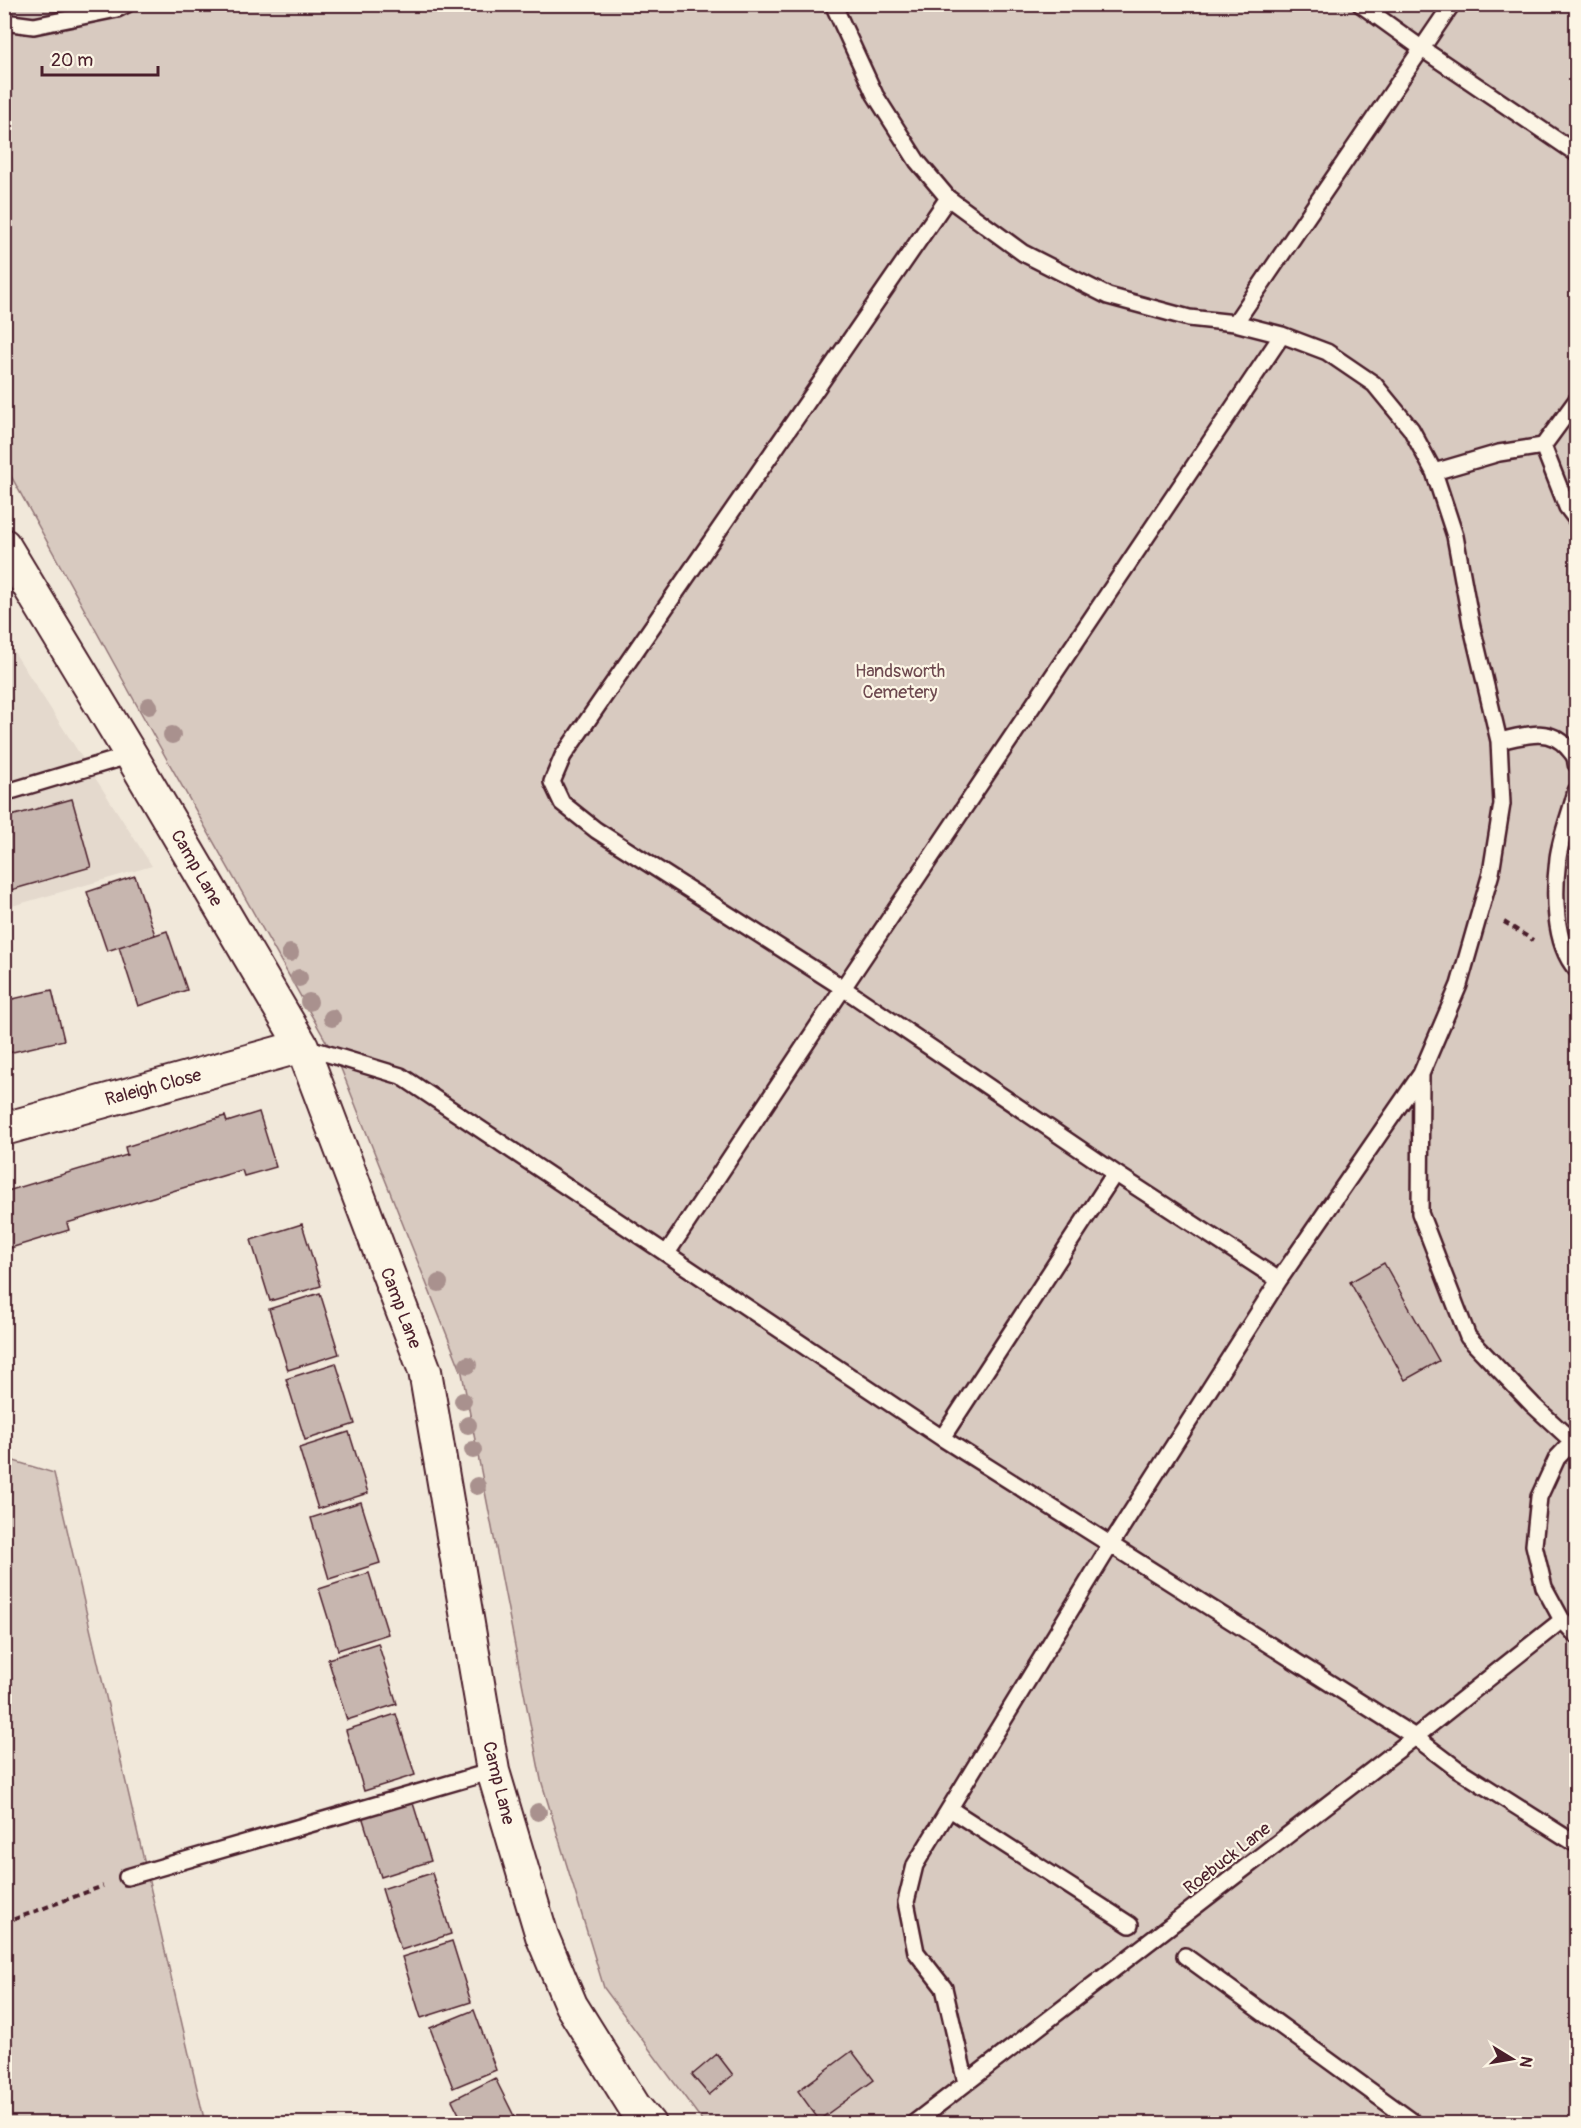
<svg xmlns="http://www.w3.org/2000/svg" width="1581" height="2128" font-family="Pangolin,sans-serif">
<style>
.built{fill:#e4d9cd}
.green{fill:#d8cac0;stroke:#917476;stroke-width:1.5}
.building{fill:#c7b6af;stroke:#4a1f2b;stroke-width:1.5}
.lines{fill:none;stroke-linecap:round;stroke-linejoin:round}
.service-casing{stroke:#4a1f2b;stroke-width:20}
.minor-casing{stroke:#4a1f2b;stroke-width:36}
.path{stroke:#4a1f2b;stroke-width:4;stroke-dasharray:6 4.5;stroke-linecap:butt}
.service{stroke:#fcf5e5;stroke-width:15}
.minor{stroke:#fcf5e5;stroke-width:32}
.tree{fill:#a9918e}
.labels{text-anchor:middle;stroke-width:4.5;stroke-linejoin:round;paint-order:stroke}
.park-label{font-size:18px;fill:#6e4a50;stroke:#fcf5e5}
.street-label{font-size:18px;fill:#4a1f2b;stroke:#fcf5e5}
</style>
<rect width="100%" height="100%" fill="#f1e8da"/>
<filter id="ink" filterUnits="userSpaceOnUse"><feTurbulence type="fractalNoise" baseFrequency=".0167" numOctaves="2"/><feDisplacementMap in="SourceGraphic" scale="12" xChannelSelector="R" yChannelSelector="G"/><feConvolveMatrix kernelMatrix="1 2 1 2 8 2 1 2 1" color-interpolation-filters="sRGB"/></filter>
<g filter="url(#ink)">
<path class="built" d="M 5,638 L 152,866 L 5,908 Z"/>
<path class="green" d="M 4,5 L 1576,5 L 1576,2123 L 704,2123 L 604,1988 L 541,1780 L 462,1373 L 340,1066 L 156,740 L 5,465 Z
M 4,1458 L 54,1473 L 205,2123 L 5,2123 Z"/>
<path class="building" d="M 72,799 L 91,867 L 4,892 L 4,818 Z
M 135,876 L 155,935 L 107,951 L 87,892 Z
M 167,931 L 187,990 L 138,1006 L 119,947 Z
M 52,990 L 64,1040 L 4,1054 L 4,1001 Z
M 259,1112 L 276,1167 L 244,1176 L 242,1170 L 67,1223 L 69,1230 L 4,1250 L 4,1192 L 127,1155 L 125,1147 L 225,1116 L 227,1122 Z
M 302,1224 L 321,1286 L 270,1301 L 251,1240 Z
M 1384,1263 L 1439,1361 L 1405,1380 L 1350,1282 Z
M 320,1293 L 339,1354 L 288,1370 L 269,1309 Z
M 336,1363 L 355,1424 L 305,1440 L 286,1379 Z
M 349,1432 L 368,1493 L 318,1509 L 299,1448 Z
M 361,1502 L 380,1563 L 329,1579 L 311,1518 Z
M 369,1573 L 388,1634 L 338,1650 L 319,1589 Z
M 378,1643 L 397,1704 L 347,1720 L 328,1659 Z
M 396,1714 L 415,1775 L 364,1791 L 346,1730 Z
M 412,1800 L 431,1861 L 381,1877 L 362,1816 Z
M 432,1873 L 451,1934 L 401,1950 L 382,1889 Z
M 452,1941 L 471,2002 L 421,2018 L 402,1957 Z
M 474,2010 L 496,2070 L 453,2088 L 430,2028 Z
M 852,2051 L 874,2080 L 819,2120 L 798,2091 Z
M 717,2054 L 733,2075 L 709,2095 L 692,2075 Z
M 495,2078 L 518,2124 L 464,2124 L 452,2100 Z"/>
<g class="lines">
<defs>
<path id="service" d="M 833,4 L 875,95 L 917,161 L 948,198 L 1023,253 L 1108,296 L 1189,318 L 1235,323 L 1282,335 L 1327,352 L 1374,384 L 1411,429 L 1434,472 L 1455,536 L 1471,623 L 1499,741 L 1502,804 L 1491,873 L 1459,985 L 1421,1074 L 1420,1213 L 1468,1337 L 1533,1405 L 1572,1441
M 1360,4 L 1421,48 L 1576,153
M 4,22 L 34,26 L 117,9 L 127,4
M 948,198 L 563,756 L 552,782 L 562,803 L 596,830 L 843,988 L 1115,1173 L 1279,1280
M 1235,323 L 1452,4
M 1543,446 L 1567,507 L 1576,519
M 1434,472 L 1499,453 L 1543,446 L 1576,401
M 1499,741 C 1523,736 1548,726 1567,747 C 1572,753 1576,756 1576,764
M 1576,791 C 1571,812 1561,836 1558,858 C 1554,891 1553,943 1576,969
M 4,793 L 131,755
M 302,1046 L 401,1076 L 942,1438 L 1415,1737 L 1456,1768 L 1576,1844
M 667,1253 L 843,988 L 1282,335
M 942,1438 L 1115,1173
M 1576,1438 L 1557,1458 L 1539,1497 L 1534,1545 L 1544,1587 L 1562,1620 L 1576,1635
M 950,1809 L 1130,1925
M 127,1877 L 493,1771
M 1185,1956 L 1416,2124
M 966,2083 L 944,1988 L 916,1952 L 906,1902 L 915,1865 L 1111,1544 L 1279,1280 L 1421,1074
M 913,2124 L 1415,1737 L 1562,1620"/>
<path id="minor" d="M 4,545 L 131,755 L 302,1046 L 425,1371 L 493,1771 L 542,1936 L 571,2005 L 634,2106 L 649,2124
M 4,1129 L 302,1046"/>
</defs>
<use href="#service" class="service-casing"/>
<use href="#minor" class="minor-casing"/>
<path class="path" d="M 1504,922 L 1533,940
M 4,1923 L 103,1886"/>
<use href="#service" class="service"/>
<use href="#minor" class="minor"/>
</g>
<g class="tree">
<circle cx="149" cy="706" r="9"/>
<circle cx="172" cy="735" r="9"/>
<circle cx="290" cy="953" r="9"/>
<circle cx="299" cy="978" r="9"/>
<circle cx="309" cy="1002" r="9"/>
<circle cx="332" cy="1018" r="9"/>
<circle cx="439" cy="1283" r="9"/>
<circle cx="468" cy="1365" r="9"/>
<circle cx="463" cy="1401" r="9"/>
<circle cx="468" cy="1425" r="9"/>
<circle cx="473" cy="1450" r="9"/>
<circle cx="477" cy="1486" r="9"/>
<circle cx="538" cy="1812" r="9"/>
</g>
</g>
<g class="labels">
<g class="park-label">
<text x="900" y="677">Handsworth<tspan x="900" dy="21">Cemetery</tspan></text>
</g>
<g class="street-label">
<text transform="translate(197 868) rotate(60)" y="6">Camp Lane</text>
<text transform="translate(153 1087) rotate(-15)" y="6">Raleigh Close</text>
<text transform="translate(401 1308) rotate(69)" y="6">Camp Lane</text>
<text transform="translate(499 1783) rotate(76)" y="6">Camp Lane</text>
<text transform="translate(1227 1858) rotate(-38)" y="6">Roebuck Lane</text>
</g>
</g>
<rect width="1581" height="2128" fill="none" stroke="#fcf5e5" stroke-width="24"/>
<rect x="12" y="12" width="1557" height="2104" fill="none" stroke="#4a1f2b" stroke-width="2" filter="url(#ink)"/>
<g transform="translate(1512 2059) rotate(101)" stroke="#fcf5e5" stroke-width="4.5" paint-order="stroke">
<path d="M0-4.5L10 22L0 15L-10 22Z" fill="#4a1f2b"/>
<text y="-9" font-size="16" font-weight="bold" text-anchor="middle" fill="#4a1f2b">N</text>
</g>
<path d="M42 66v9h116v-9" fill="none" stroke="#4a1f2b" stroke-width="3"/>
<text x="51" y="66" font-size="18" fill="#4a1f2b" stroke="#fcf5e5" stroke-width="4.5" paint-order="stroke">20 m</text>
</svg>
